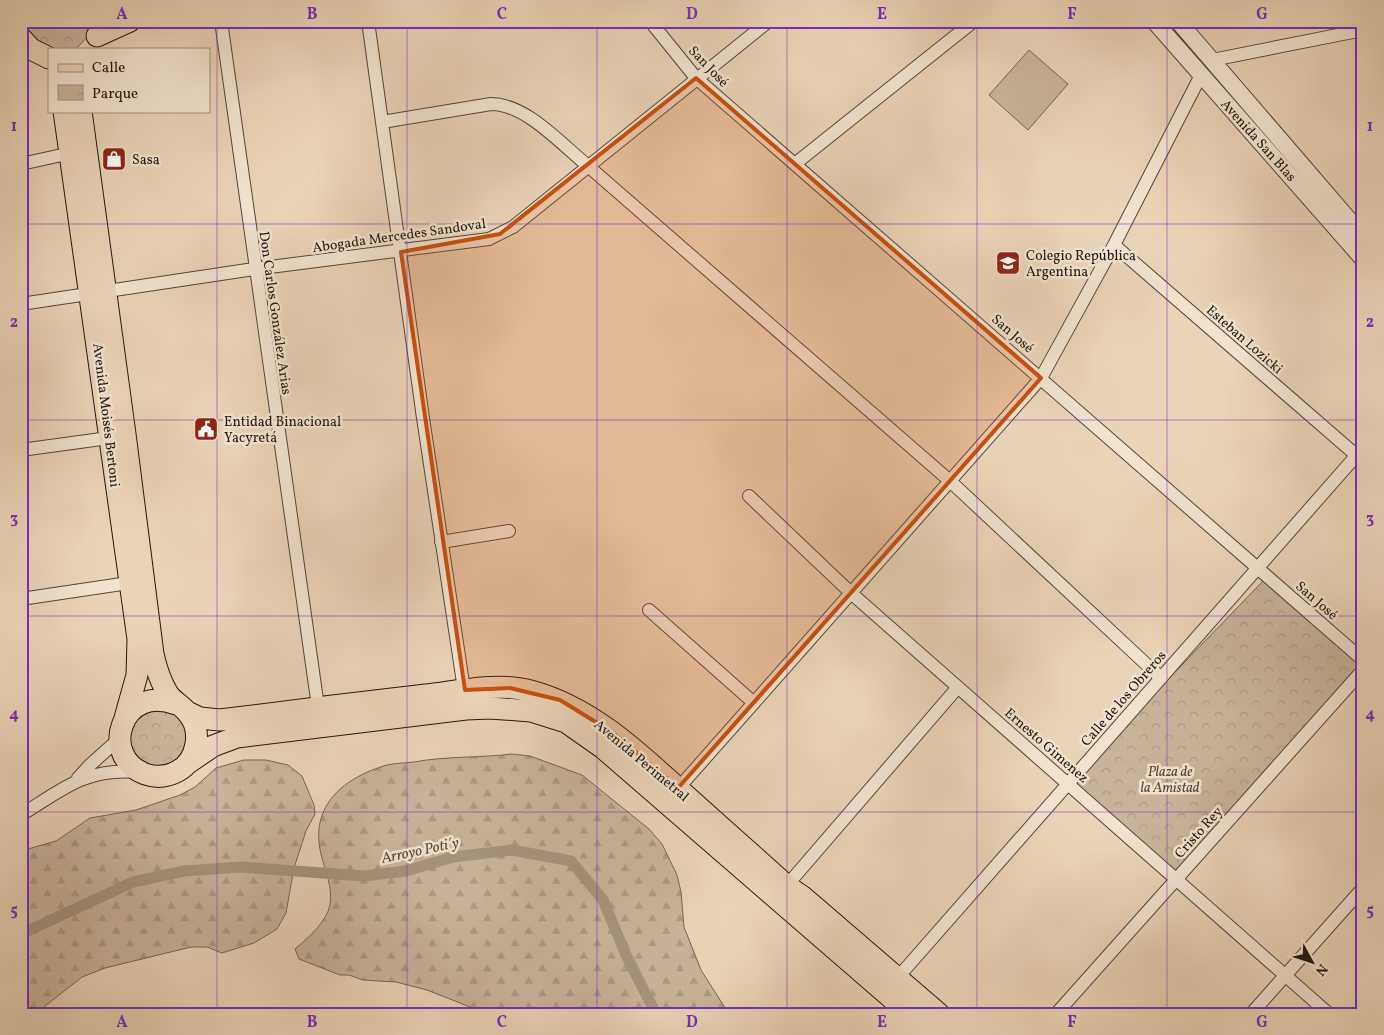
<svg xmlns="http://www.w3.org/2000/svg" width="1384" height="1035" font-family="Vollkorn,serif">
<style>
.grass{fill:#c8b49b;stroke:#746656}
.forest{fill:url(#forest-firs);stroke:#746656}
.park{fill:url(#park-crowns);stroke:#746656}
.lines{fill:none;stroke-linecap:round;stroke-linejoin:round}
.canal{stroke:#a5947e;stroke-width:11}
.minor-casing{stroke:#52463a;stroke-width:14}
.tertiary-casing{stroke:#52463a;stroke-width:18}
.primary-casing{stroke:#201710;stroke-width:23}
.trunk-casing{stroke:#201710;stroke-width:23}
.minor{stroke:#f1e3d0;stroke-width:12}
.tertiary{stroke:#f1e3d0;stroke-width:16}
.primary{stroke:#ead4b7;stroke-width:21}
.trunk{stroke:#ead4b7;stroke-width:21}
.marked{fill:#ca4f0d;fill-opacity:0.2;stroke:#ca4f0d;stroke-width:4;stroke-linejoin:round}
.grid{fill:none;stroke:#7b2cbf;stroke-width:1;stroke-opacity:0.55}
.labels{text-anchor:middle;stroke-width:5;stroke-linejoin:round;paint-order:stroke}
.street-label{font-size:14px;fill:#201710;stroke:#f1e3d0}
.poi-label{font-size:14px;fill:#201710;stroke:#f1e3d0;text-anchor:start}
.park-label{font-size:14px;font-style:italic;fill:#52463a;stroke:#f1e3d0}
.water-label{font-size:15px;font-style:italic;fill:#55493c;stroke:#f1e3d0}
.neatline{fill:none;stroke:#7b2cbf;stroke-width:2}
.grid-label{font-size:16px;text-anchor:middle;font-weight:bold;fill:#7b2cbf}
</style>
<defs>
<pattern id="forest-firs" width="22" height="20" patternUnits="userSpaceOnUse" patternTransform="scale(1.25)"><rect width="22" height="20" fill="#c8b49b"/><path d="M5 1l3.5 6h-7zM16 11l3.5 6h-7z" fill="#ac9a84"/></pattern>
<pattern id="park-crowns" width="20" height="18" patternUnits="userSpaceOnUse" patternTransform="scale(1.25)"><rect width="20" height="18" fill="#c8b49b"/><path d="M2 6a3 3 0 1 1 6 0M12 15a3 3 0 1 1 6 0" fill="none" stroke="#ac9a84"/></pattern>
</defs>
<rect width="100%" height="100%" fill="#ead4b7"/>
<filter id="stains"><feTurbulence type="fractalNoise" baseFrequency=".004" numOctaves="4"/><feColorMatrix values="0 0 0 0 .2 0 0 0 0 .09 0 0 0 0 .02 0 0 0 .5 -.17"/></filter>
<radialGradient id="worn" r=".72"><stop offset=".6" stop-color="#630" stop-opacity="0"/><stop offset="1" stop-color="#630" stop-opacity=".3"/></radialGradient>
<path class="grass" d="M 1029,50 L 1068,84 L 1028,130 L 989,95 Z"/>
<path class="forest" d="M 512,754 L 530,756 L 582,775 L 649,829 L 662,844 L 677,875 L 681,892 L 684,927 L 701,970 L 729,1014 L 488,1014 L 427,990 L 396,982 L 363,980 L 349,975 L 340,975 L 299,959 L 295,949 C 308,938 326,923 330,905 C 333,887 325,871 321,854 C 309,805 345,777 387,765 C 396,763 405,763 414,762 C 446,756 479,758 512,754 Z
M 244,760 L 266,760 L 288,765 L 302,776 L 314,805 L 315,814 L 306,831 L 294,868 L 286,913 L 277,929 L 254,943 L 222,953 L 207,947 L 191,947 L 105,968 L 82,977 L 35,1014 L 21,1014 L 21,851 L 56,841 L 90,818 L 136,810 L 180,795 L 195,787 L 216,768 Z"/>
<path class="park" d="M 24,21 L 95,21 L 95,22 L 91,33 L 76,49 L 49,49 L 49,51 L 25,30 Z
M 1264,580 L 1363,666 L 1176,879 L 1068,783 Z
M 157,705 L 185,718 L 190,749 L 168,772 L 129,757 L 128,723 Z"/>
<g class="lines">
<path class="canal" d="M 21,934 L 133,882 L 184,871 L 241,867 L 364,876 L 406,871 L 453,857 L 512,850 L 571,861 L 603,900 L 626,955 L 656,1014"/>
<defs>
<path id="minor" d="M 221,21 L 319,714
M 368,21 L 423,418 L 465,696
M 650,21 L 696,78 L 1363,660
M 1212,60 L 1363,30
M 382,122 L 491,104 C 526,104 561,144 588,166 L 950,481 L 1161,678
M 796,163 L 974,21
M 21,164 L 71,153
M 1114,245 L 1356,455
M 21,304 L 254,269 L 489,239 L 513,227 L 769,21
M 21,450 L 116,437
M 749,496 L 851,593 L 1329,1014
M 441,542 L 509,531
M 21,599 L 135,582
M 649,610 L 754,703
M 78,778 L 90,765 L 119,739
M 675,792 L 1041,378 L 1114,245 L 1201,75
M 21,815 C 63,789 85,768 137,772
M 783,890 L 958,687
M 893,983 L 1363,448
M 1056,1014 L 1363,670
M 1251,1014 L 1363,888"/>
<path id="tertiary" d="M 1154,21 L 1363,259
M 1178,21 L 1363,236"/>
<path id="primary" d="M 64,111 L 138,639 L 137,675 L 125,718
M 81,111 L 125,434 L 153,654 C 156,668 160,681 168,694 C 173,701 181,705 187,712 C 203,729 198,760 178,771 C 167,777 156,778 145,774 C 98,756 122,683 176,704
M 187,712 L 200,718 L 220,720 C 289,711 357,703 426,695 C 459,691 499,682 531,691 C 591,707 638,752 683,793 C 718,824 752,855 787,886 L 803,897 L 939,1014
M 188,763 L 213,746 L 237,737 L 466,709 L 490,708 L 531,711 L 566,722 L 603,748 L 910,1014"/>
<path id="trunk" d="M 97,36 L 130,21
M 21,38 L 31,49 L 49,58"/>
</defs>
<use href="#minor" class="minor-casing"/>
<use href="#tertiary" class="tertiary-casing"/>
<use href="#primary" class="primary-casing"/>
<use href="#trunk" class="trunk-casing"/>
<use href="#minor" class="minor"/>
<use href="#tertiary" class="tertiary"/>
<use href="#primary" class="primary"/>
<use href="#trunk" class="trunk"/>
</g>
<path class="marked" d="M 696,78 L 1041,378 L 678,788 L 612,732 L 560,700 L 510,688 L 465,690 L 401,252 L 500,234 Z"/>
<path class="grid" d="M 217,21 L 217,1014M 407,21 L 407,1014M 597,21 L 597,1014M 787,21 L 787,1014M 977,21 L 977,1014M 1167,21 L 1167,1014M 21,224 L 1363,224M 21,420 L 1363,420M 21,616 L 1363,616M 21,812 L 1363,812"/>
<defs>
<symbol id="shop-square" viewBox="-11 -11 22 22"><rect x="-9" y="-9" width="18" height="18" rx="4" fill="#8f2418" stroke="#f1e3d0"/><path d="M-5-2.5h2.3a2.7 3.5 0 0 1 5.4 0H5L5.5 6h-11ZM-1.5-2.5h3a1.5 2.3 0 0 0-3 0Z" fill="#fff"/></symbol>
<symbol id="school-square" viewBox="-11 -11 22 22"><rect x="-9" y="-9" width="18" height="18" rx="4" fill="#8f2418" stroke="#f1e3d0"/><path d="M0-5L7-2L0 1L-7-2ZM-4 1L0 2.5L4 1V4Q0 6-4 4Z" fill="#fff"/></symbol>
<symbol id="civic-square" viewBox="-11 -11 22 22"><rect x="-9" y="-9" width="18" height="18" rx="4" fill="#8f2418" stroke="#f1e3d0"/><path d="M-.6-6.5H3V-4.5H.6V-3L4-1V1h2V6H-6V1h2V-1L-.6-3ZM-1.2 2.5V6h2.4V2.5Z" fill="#fff"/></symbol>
</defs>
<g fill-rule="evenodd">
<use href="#shop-square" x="100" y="145" width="28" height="28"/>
<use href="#school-square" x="994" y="249" width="28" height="28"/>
<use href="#civic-square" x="192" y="415" width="28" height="28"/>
</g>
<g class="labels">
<g class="street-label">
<text transform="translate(709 66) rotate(46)" y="5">San José</text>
<text transform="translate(1259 140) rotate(48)" y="5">Avenida San Blas</text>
<text transform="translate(399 235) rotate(-8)" y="5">Abogada Mercedes Sandoval</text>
<text transform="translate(276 313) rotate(82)" y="5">Don Carlos González Arias</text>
<text transform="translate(1013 333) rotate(41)" y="5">San José</text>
<text transform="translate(1245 339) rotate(41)" y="5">Esteban Lozicki</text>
<text transform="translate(107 415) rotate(83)" y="5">Avenida Moisés Bertoni</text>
<text transform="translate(1317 600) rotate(41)" y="5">San José</text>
<text transform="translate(1123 698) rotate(-49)" y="5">Calle de los Obreros</text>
<text transform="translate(1047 745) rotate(41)" y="5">Ernesto Gimenez</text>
<text transform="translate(642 760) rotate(40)" y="5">Avenida Perimetral</text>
<text transform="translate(1198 832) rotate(-48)" y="5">Cristo Rey</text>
</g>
<g class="poi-label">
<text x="132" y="164">Sasa</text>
<text x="1026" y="260">Colegio República<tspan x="1026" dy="16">Argentina</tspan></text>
<text x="224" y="426">Entidad Binacional<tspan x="224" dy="16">Yacyretá</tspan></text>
</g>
<g class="park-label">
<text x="1170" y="776">Plaza de<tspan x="1170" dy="16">la Amistad</tspan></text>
</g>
<g class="water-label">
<text transform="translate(420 850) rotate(-12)" y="5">Arroyo Poti´y</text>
</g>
</g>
<rect width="1384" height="1035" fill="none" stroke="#ead4b7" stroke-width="55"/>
<rect x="48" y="48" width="162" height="65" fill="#f1e3d0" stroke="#9d9183"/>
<rect x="58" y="64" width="25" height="8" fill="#ead4b7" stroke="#9d9183"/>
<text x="92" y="72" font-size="15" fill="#201710">Calle</text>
<rect x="58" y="85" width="25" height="15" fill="url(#park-crowns)" stroke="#9d9183"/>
<text x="92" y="98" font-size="15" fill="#201710">Parque</text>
<g transform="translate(1312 962) rotate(130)" stroke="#f1e3d0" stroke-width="4" paint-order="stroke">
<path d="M0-4L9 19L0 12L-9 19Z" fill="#201710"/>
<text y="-8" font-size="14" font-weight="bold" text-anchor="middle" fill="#201710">N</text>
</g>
<rect x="28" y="28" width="1328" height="980" class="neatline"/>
<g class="grid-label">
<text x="122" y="19">A</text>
<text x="312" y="19">B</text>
<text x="502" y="19">C</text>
<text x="692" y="19">D</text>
<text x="882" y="19">E</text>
<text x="1072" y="19">F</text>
<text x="1262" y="19">G</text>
<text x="14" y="131">1</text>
<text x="1370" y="131">1</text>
<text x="14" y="327">2</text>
<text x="1370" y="327">2</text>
<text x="14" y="523">3</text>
<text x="1370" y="523">3</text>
<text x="14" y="719">4</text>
<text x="1370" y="719">4</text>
<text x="14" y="915">5</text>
<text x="1370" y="915">5</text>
<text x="122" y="1027">A</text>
<text x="312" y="1027">B</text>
<text x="502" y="1027">C</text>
<text x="692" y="1027">D</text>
<text x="882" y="1027">E</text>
<text x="1072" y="1027">F</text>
<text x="1262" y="1027">G</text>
</g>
<rect width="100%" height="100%" filter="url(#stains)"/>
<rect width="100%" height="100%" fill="url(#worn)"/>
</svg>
